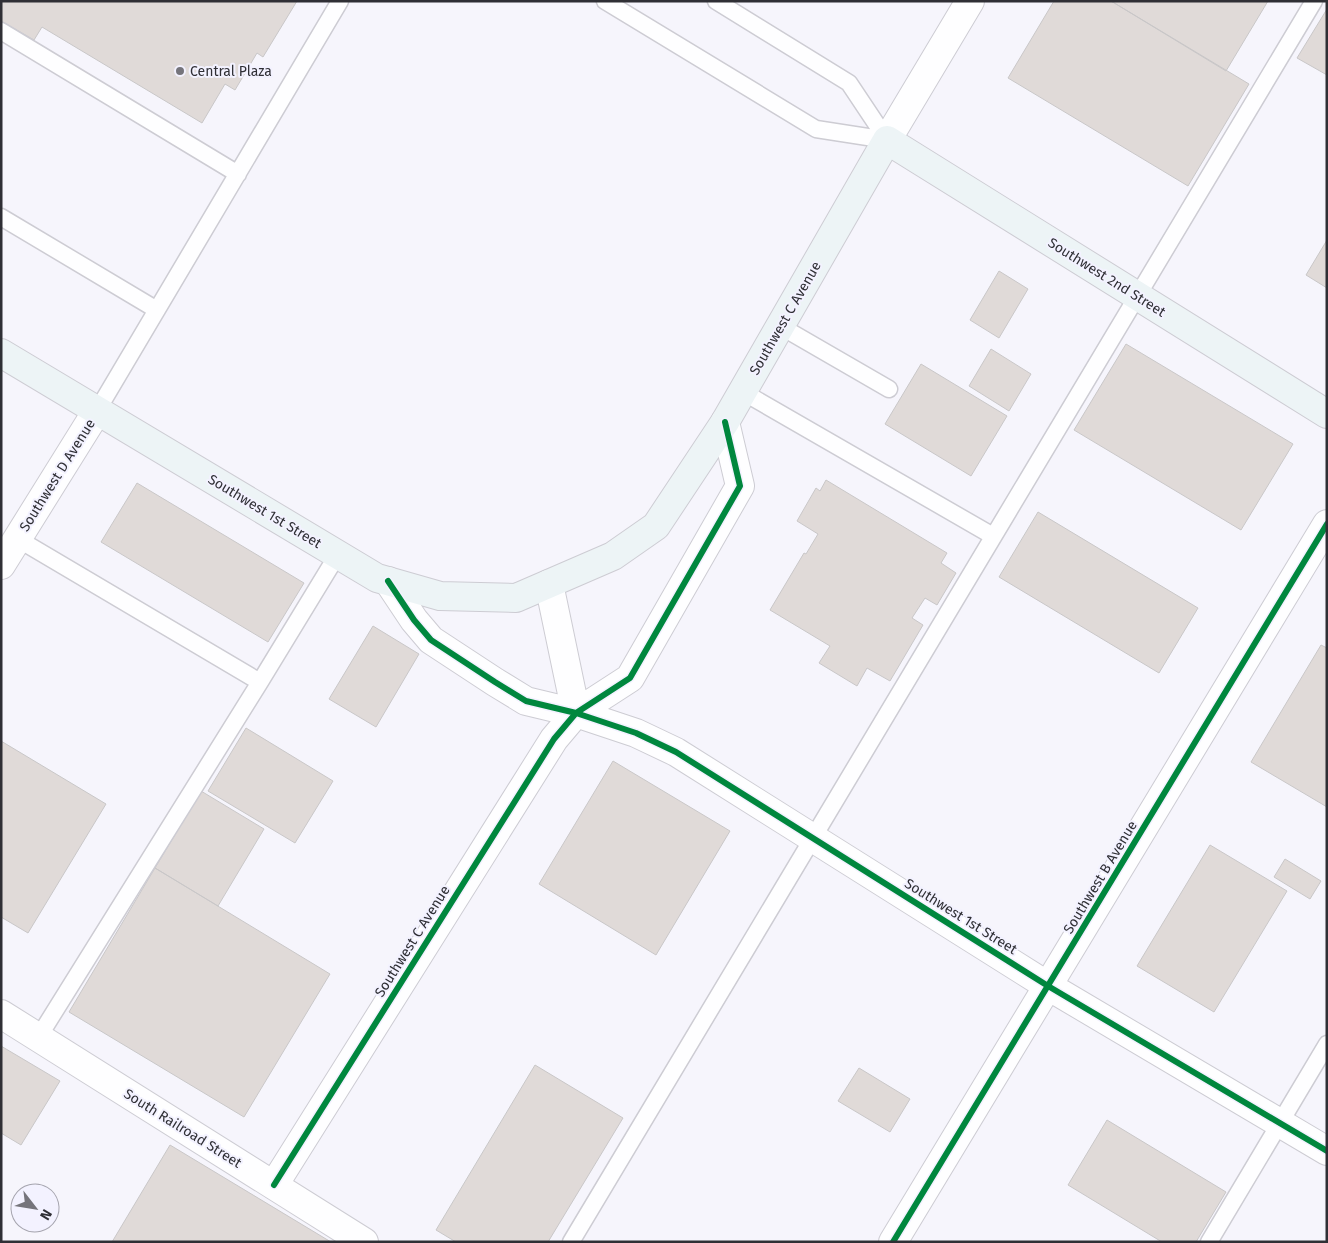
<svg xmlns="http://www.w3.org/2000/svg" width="1328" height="1243" font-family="'Fira Sans',sans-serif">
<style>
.building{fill:#e0dad8;stroke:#c9c7c8}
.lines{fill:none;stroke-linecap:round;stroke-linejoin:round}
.service-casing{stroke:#cdccd3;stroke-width:19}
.minor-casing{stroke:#cdccd3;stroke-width:30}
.tertiary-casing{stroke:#cdccd3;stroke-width:30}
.secondary-casing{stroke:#cdccd3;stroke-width:30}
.service{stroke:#fefeff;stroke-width:16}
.minor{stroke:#fefeff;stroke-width:28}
.tertiary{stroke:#fefeff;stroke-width:28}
.secondary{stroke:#edf4f6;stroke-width:28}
.cycleway-casing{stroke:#f3f2ff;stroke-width:9}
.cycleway{stroke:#00873e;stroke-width:6}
.poi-dot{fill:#75747b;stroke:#f3f2ff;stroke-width:2}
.labels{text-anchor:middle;stroke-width:4;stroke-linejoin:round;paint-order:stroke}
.poi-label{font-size:14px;fill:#2f2f35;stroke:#f3f2ff;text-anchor:start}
.street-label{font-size:14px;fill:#2f2f35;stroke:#f3f2ff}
</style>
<rect width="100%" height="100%" fill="#f6f5fc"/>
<path class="building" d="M 1,1 L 297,1 L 263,57 L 257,53 L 235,90 L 225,84 L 202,123 L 42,27 L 34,40 L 1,21 Z
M 1054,1 L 1111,1 L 1249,84 L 1188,186 L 1008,78 Z
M 1111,1 L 1268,1 L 1226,71 Z
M 1327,9 L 1327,75 L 1297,58 Z
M 1327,240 L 1327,288 L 1306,275 Z
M 999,271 L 1028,289 L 999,338 L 970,320 Z
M 1126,344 L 1293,444 L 1241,530 L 1074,430 Z
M 991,349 L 1031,374 L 1009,411 L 969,386 Z
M 921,364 L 1007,416 L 971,476 L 885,424 Z
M 826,480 L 947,553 L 941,563 L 956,573 L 937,605 L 925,598 L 912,618 L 923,625 L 890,681 L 867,668 L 857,686 L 819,663 L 830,646 L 770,610 L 804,553 L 806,554 L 818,534 L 797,521 L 816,488 L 820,491 Z
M 137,483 L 304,583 L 268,642 L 101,542 Z
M 1038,512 L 1198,608 L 1159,673 L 999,577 Z
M 373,626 L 419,654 L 376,727 L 329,699 Z
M 1321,645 L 1327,648 L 1327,807 L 1251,762 Z
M 246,728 L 333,781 L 295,843 L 208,791 Z
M 1,741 L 106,804 L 28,933 L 1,917 Z
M 613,761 L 730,831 L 656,955 L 539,884 Z
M 201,791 L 264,829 L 218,906 L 155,868 Z
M 1210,845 L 1287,891 L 1214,1012 L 1137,966 Z
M 1285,859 L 1321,881 L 1310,899 L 1274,877 Z
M 155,868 L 330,974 L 244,1117 L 69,1012 Z
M 1,1046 L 60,1081 L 21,1145 L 1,1133 Z
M 535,1065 L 623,1118 L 548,1242 L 456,1242 L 436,1230 Z
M 859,1068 L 910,1099 L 890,1132 L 838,1101 Z
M 1107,1120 L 1226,1192 L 1196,1242 L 1162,1242 L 1068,1185 Z
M 170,1145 L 331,1242 L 112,1242 Z"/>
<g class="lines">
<defs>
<path id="service" d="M 605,1 L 816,129 L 887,140
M 716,1 L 849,83 L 887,140
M 1,31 L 238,174
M 1,217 L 157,310
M 780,326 L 889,389
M 743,392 L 993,536
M 97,411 L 340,1
M 18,539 L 260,682
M 38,1038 L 260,682 L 338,554
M 571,1242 L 1314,1
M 1209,1242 L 1327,1044"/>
<path id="minor" d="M 1,565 L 97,411
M 388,581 L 414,620 L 431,640 L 495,682 L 526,701 L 576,713 L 636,733 L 676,752 L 1048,986 L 1327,1151
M 549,584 L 576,713
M 274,1185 L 554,739 L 576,713 L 630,678 L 740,486 L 725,422
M 893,1242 L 1327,524"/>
<path id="tertiary" d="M 887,140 L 970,1
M 1,1014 L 364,1242"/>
<path id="secondary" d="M 1,353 L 377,578 L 440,596 L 516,598 L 613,556 L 656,526 L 725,422 L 887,140 L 1327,414"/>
</defs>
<use href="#service" class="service-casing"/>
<use href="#minor" class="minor-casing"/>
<use href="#tertiary" class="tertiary-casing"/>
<use href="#secondary" class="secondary-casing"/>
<use href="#service" class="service"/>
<use href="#minor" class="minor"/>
<use href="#tertiary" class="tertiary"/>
<use href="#secondary" class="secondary"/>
<defs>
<path id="cycleway" d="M 388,581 L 414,620 L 431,640 L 495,682 L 526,701 L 576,713 L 636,733 L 676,752 L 1048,986 L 1327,1151
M 274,1185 L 554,739 L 576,713 L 630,678 L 740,486 L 725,422
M 893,1242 L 1327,524"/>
</defs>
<use href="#cycleway" class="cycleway-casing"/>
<use href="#cycleway" class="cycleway"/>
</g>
<circle class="poi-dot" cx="180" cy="71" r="5"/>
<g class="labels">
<g class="poi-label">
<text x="190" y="76">Central Plaza</text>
</g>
<g class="street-label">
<text transform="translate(1107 277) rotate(32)" y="5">Southwest 2nd Street</text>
<text transform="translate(785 318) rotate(-60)" y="5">Southwest C Avenue</text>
<text transform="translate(57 475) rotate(-58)" y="5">Southwest D Avenue</text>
<text transform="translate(265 511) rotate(31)" y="5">Southwest 1st Street</text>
<text transform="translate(1100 877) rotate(-59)" y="5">Southwest B Avenue</text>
<text transform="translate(961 916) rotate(32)" y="5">Southwest 1st Street</text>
<text transform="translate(412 941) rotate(-58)" y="5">Southwest C Avenue</text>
<text transform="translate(183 1128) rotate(32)" y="5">South Railroad Street</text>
</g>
</g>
<rect width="1328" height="1243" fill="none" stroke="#2f2f35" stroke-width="5"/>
<g transform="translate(35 1208) rotate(121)"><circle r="24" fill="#f3f2ff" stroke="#a5a4ae"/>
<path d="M0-4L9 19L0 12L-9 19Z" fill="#75747b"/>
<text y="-8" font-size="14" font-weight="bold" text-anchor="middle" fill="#2f2f35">N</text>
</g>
</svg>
